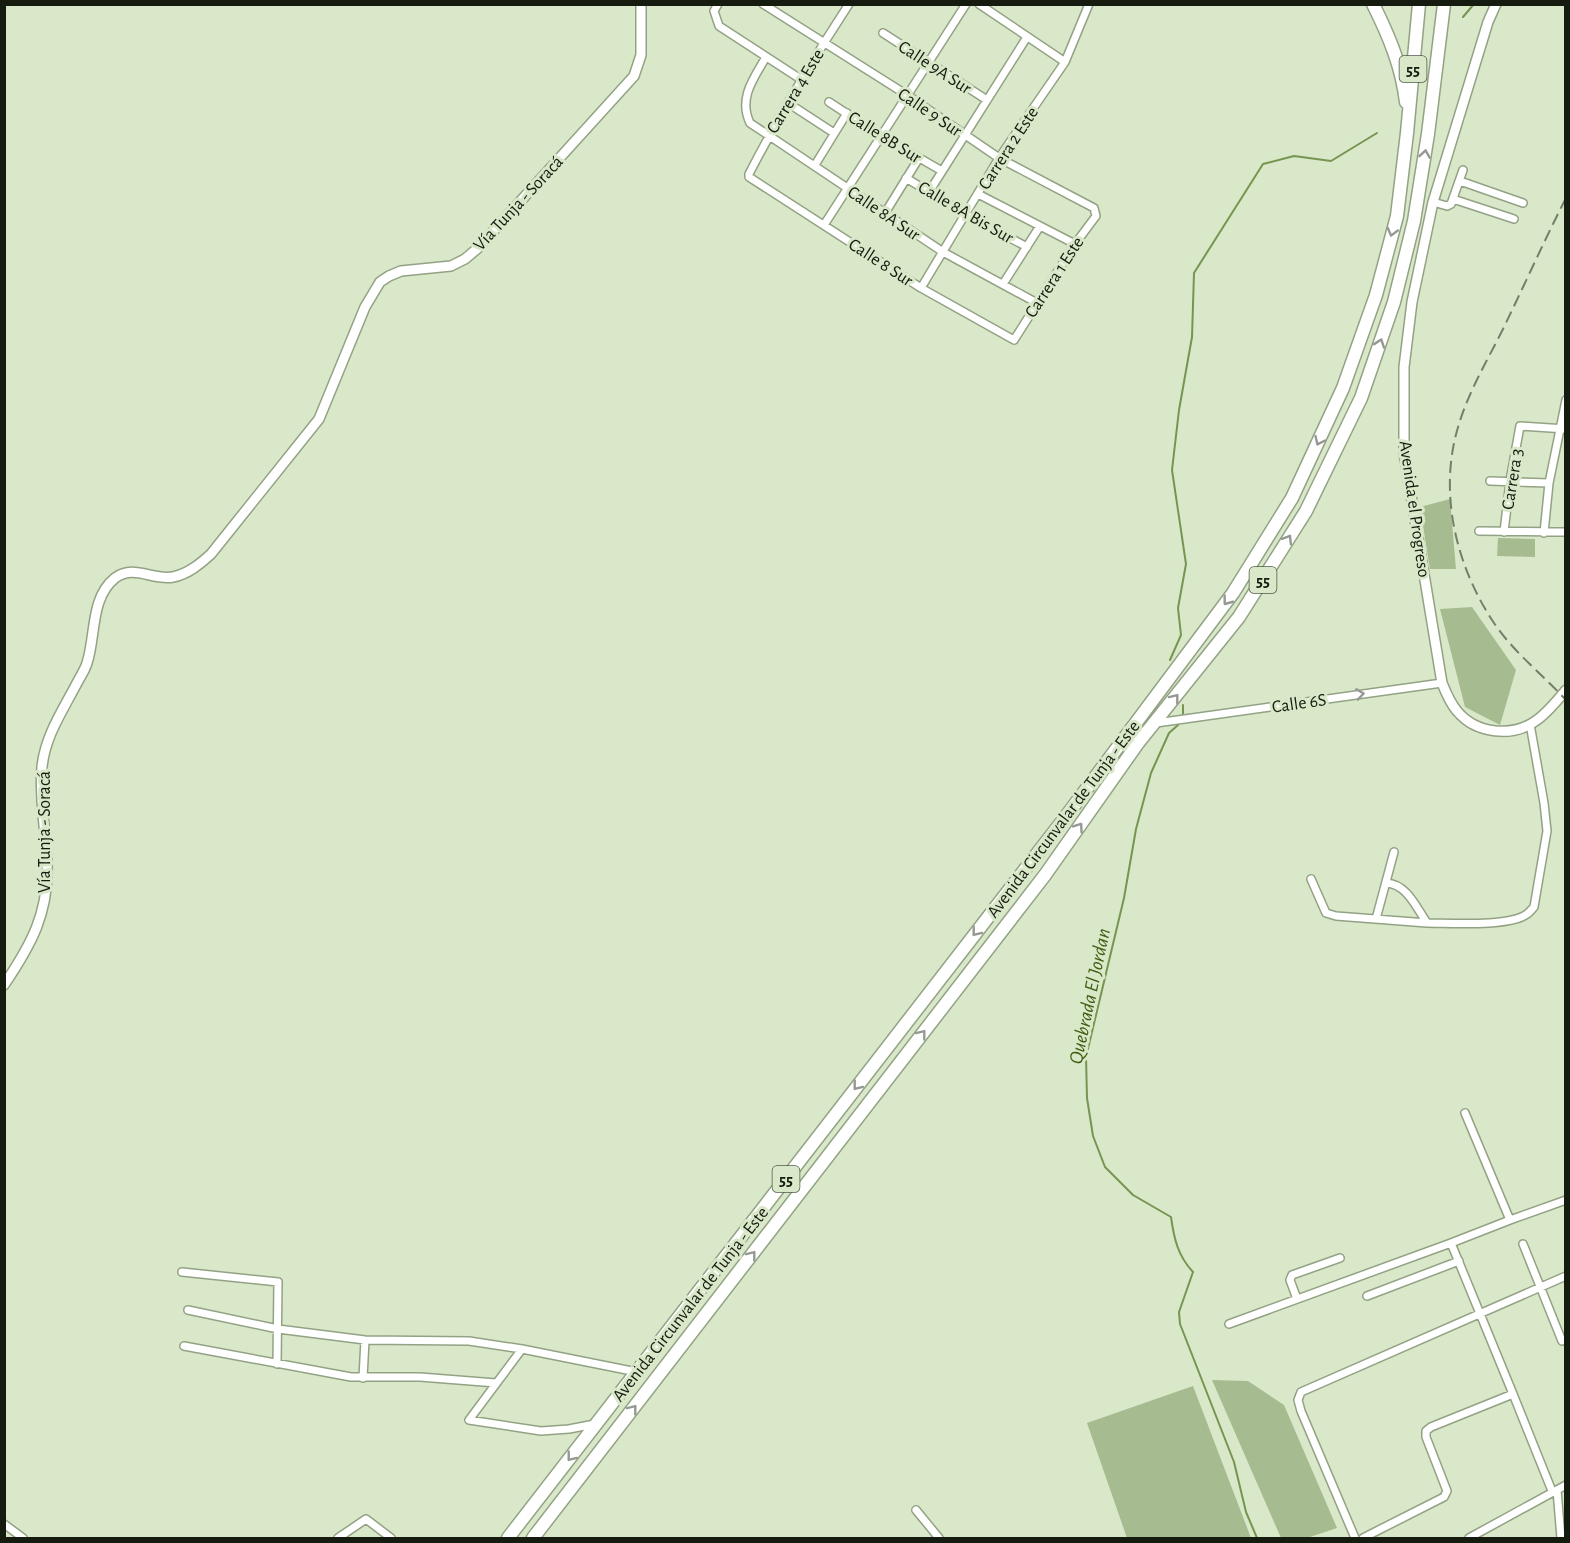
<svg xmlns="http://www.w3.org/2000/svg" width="1570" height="1543" font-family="'Alegreya Sans',sans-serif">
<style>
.green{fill:#a7bb90}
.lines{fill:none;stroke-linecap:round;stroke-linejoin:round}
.stream{stroke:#769551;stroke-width:2}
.street-casing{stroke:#93a284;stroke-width:10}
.secondary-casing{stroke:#93a284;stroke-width:12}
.highway-casing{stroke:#93a284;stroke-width:15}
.street{stroke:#fff;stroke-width:7}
.secondary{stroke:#fff;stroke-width:9}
.highway{stroke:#fff;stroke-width:12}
.rail{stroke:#747e68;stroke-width:2;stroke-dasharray:12 6;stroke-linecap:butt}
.oneway{stroke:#969893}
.labels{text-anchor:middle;stroke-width:6;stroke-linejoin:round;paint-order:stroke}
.shield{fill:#d9e8c8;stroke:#505847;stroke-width:1.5}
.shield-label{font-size:16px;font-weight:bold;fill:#161b10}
.street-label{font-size:18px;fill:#161b10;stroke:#d9e8c8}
.water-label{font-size:20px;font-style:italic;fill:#415d14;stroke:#d9e8c8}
</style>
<rect width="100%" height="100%" fill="#d9e8c8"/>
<path class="green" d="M 1450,499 L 1456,569 L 1430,569 L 1420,507 Z
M 1498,538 L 1535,539 L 1535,557 L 1497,556 Z
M 1472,607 L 1516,670 L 1500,725 L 1465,707 L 1440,609 Z
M 1212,1380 L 1248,1381 L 1284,1405 L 1337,1528 L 1307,1538 L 1281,1538 Z
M 1193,1386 L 1251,1538 L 1127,1538 L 1087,1423 Z"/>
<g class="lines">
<path class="stream" d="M 1463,17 L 1474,4
M 1170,660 L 1181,635 L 1178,608 L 1186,564 L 1172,470 L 1179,410 L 1192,337 L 1194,273 L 1263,164 L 1294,156 L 1331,161 L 1377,133
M 1183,717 L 1183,705
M 1178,725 L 1169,733 L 1151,773 L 1136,829 L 1124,898 L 1086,1057 L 1087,1098 L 1093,1136 L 1105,1167 L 1133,1195 L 1171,1217 C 1174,1239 1178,1256 1193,1272 L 1179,1312 L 1180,1324 L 1234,1462 L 1246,1512 L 1257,1538"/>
<defs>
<path id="street" d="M 718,4 L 714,11 L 719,26 L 802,80
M 763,4 L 907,95 L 999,158 L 1094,208 L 1096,216 L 1075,244 L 1014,340 L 921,288 L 749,177 L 749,174 C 779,116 813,59 849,4
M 979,4 L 1065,62
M 883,33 L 987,100
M 766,57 C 754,78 738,98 750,123 L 943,252 L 1037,303
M 829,102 L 881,136 L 942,171
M 788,103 L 834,133
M 815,165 L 847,113
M 906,178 L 965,214 L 1027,247
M 1460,181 L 1523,203
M 929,192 L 1027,37
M 978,194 L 1075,244
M 1453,199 L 1514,219
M 1433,202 L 1447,206 L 1451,204 L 1463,170
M 885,213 L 919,158
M 824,225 L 966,4
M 1003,284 L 1040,226
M 921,288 L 999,158 L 1065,62 L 1089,4
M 1490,481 L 1549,483
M 1479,531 L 1566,532
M 1504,532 L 1510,481 L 1520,426 L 1566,429
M 1544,533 L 1549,483 L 1566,400
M 1156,723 L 1442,683
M 1311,879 L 1326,913 L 1336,916 L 1427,923
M 1386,883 C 1407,884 1416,907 1427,923 C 1450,923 1510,927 1527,914 C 1530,912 1532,909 1534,907 L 1547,831 L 1544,803 L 1530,724
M 1376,919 L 1394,852
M 1465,1113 L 1510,1220 L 1451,1243 L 1513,1394
M 1510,1220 L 1566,1200
M 1523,1244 L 1562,1341
M 182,1272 L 278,1282 L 277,1364
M 1367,1296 L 1459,1261
M 1297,1299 L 1290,1280 L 1292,1275 L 1340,1258
M 188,1310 L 278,1329 L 365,1340 L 469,1341 L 522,1349 L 637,1372
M 1229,1324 L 1451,1243
M 184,1346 L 351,1377 L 420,1377 L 496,1383
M 522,1349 L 469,1420 L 541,1431 L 569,1429 L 595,1424
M 363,1378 L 365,1340
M 1557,1490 L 1561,1538
M 916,1510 L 939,1538
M 4,1524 L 23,1538
M 338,1538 L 366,1519 L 391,1538
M 1355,1538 L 1301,1411 L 1298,1400 L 1301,1392 L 1566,1276
M 1363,1538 L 1444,1497 L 1447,1491 L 1426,1437 L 1426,1431 L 1431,1427 L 1513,1394 L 1552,1491
M 1469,1538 L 1566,1485"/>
<path id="secondary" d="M 1496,4 L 1488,22 L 1433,202 L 1412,302 L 1404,367 L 1404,453 L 1442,683 C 1446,693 1450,703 1457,711 C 1476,734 1513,738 1537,720 C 1548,712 1557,701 1566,690
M 4,985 C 31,945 49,913 47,863 C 46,831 39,799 42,767 C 45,736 63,710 77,683 C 80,677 85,670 87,663 C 96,636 90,598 115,578 C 134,564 153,581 173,577 C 188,574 200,564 211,554 L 319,419 L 365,307 L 380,282 L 389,276 L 401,271 L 451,266 L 465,259 L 478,248 L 634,76 L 641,55 L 641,4"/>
<path id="highway" d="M 1373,4 C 1389,36 1402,67 1406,102
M 508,1538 L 1064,819 L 1233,593 L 1292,498 L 1343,388 L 1376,295 L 1397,216 L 1407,133 L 1419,4
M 533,1538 L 1045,875 L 1138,743 L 1239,617 L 1306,511 L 1361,398 L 1394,302 L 1414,221 L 1428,134 L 1444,4"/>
</defs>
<use href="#street" class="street-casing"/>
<use href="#secondary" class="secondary-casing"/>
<use href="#highway" class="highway-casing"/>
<use href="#street" class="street"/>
<use href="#secondary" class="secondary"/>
<use href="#highway" class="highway"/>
<path class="rail" d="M 1566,198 C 1544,241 1524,286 1503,329 C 1487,361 1469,391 1459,424 C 1438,490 1455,563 1492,620 C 1512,651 1541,673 1566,700"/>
</g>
<defs><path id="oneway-chevron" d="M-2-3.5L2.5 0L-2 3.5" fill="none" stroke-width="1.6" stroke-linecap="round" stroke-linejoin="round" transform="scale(1.5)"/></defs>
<g class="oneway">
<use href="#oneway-chevron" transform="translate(1425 154) rotate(-81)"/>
<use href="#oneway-chevron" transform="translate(1392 232) rotate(105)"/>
<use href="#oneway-chevron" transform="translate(1380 343) rotate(-71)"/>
<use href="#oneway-chevron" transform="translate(1319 441) rotate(115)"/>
<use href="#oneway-chevron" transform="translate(1288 539) rotate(-58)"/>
<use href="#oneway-chevron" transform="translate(1227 601) rotate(127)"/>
<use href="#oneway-chevron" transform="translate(1360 694) rotate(-8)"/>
<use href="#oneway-chevron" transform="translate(1175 698) rotate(-52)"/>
<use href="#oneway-chevron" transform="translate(1079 827) rotate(-55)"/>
<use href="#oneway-chevron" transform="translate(976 932) rotate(128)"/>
<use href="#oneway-chevron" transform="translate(922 1034) rotate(-52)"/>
<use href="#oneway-chevron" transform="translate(857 1086) rotate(128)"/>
<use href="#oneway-chevron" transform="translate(752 1255) rotate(-52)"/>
<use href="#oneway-chevron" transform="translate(633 1409) rotate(-52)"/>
<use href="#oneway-chevron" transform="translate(571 1457) rotate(128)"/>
</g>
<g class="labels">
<g class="shield">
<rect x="1399.5" y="56" width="27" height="26" rx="4.5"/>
<rect x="1249.5" y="567" width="27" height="26" rx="4.5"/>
<rect x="772.5" y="1166" width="27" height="26" rx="4.5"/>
</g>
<g class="shield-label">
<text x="1413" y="75">55</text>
<text x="1263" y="586">55</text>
<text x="786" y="1185">55</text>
</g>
<g class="street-label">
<text transform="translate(935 67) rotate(33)" y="6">Calle 9A Sur</text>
<text transform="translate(795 91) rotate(-59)" y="6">Carrera 4 Este</text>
<text transform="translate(930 112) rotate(34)" y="6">Calle 9 Sur</text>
<text transform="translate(885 137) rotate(32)" y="6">Calle 8B Sur</text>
<text transform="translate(1008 148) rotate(-57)" y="6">Carrera 2 Este</text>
<text transform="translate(518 203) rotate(-47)" y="6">Vía Tunja - Soracá</text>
<text transform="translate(966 212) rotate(30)" y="6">Calle 8A Bis Sur</text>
<text transform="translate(884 213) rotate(34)" y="6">Calle 8A Sur</text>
<text transform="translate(881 262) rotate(33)" y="6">Calle 8 Sur</text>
<text transform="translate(1054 277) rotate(-57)" y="6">Carrera 1 Este</text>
<text transform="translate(1512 479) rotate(-81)" y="6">Carrera 3</text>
<text transform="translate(1415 509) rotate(82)" y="6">Avenida el Progreso</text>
<text transform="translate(1299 703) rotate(-8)" y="6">Calle 6S</text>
<text transform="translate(1063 819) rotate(-53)" y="6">Avenida Circunvalar de Tunja - Este</text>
<text transform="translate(44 832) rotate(-90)" y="6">Vía Tunja - Soracá</text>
<text transform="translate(690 1304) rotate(-52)" y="6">Avenida Circunvalar de Tunja - Este</text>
</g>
<g class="water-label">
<text transform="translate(1089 996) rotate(-78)" y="7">Quebrada El Jordan</text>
</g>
</g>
<rect width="1570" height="1543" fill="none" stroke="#161b10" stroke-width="12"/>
</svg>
